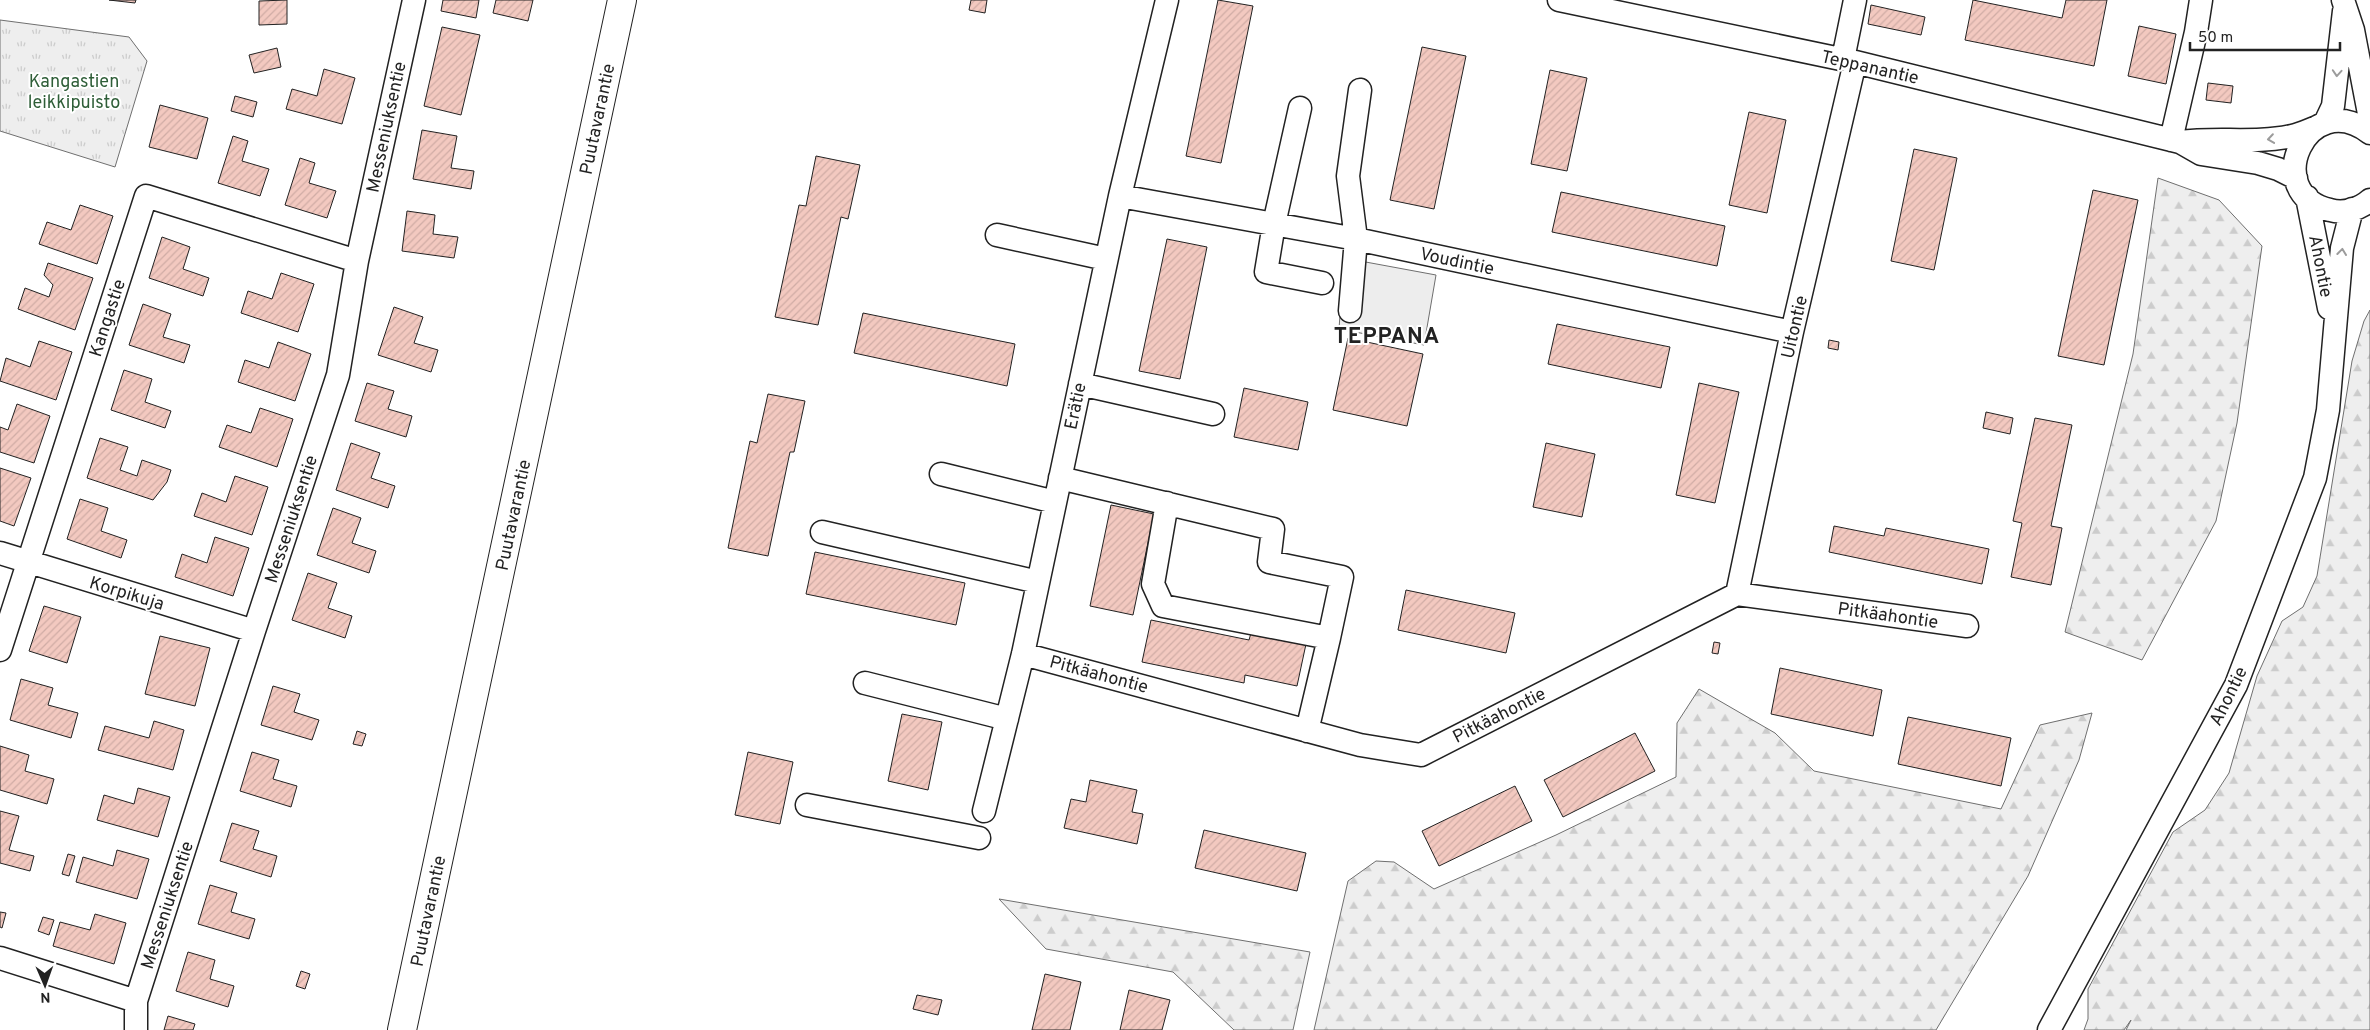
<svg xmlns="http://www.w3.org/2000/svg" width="2370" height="1030" font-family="Overpass,sans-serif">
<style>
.forest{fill:url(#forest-firs);stroke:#6f6f6f}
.park{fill:url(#park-tufts);stroke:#6f6f6f}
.parking{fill:#ededed;stroke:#6f6f6f}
.building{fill:url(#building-hatch);stroke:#222}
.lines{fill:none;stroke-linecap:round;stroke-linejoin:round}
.minor-casing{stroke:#222;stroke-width:25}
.major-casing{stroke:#222;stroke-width:30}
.minor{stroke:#fff;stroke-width:22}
.major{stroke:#fff;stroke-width:28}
.oneway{stroke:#9c9c9c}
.labels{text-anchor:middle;stroke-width:4;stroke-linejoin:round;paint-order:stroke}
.street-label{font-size:18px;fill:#222;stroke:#fff}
.park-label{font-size:18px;fill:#2f5e38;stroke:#fff}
.district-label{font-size:22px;font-weight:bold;letter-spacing:1px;fill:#222;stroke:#fff}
</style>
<defs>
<pattern id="forest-firs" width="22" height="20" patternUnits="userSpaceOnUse" patternTransform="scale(1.25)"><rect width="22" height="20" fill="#eee"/><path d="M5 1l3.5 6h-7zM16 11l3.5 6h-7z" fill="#ccc"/></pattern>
<pattern id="park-tufts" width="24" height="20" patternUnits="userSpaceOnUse" patternTransform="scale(1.25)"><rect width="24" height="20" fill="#eee"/><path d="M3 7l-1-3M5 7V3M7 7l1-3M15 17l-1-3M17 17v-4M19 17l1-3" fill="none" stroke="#ccc"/></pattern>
<pattern id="building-hatch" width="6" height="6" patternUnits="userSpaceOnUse" patternTransform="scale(1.25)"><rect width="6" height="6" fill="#f3c9c0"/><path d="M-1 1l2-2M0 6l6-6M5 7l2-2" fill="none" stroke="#d0aca5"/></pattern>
</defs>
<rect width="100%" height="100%" fill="#fff"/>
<path class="forest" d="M 2158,178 L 2219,200 L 2262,246 L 2237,423 L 2216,521 L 2142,660 L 2065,632 L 2133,354 Z
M 2370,310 L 2370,1030 L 2126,1030 L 2131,1020 L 2124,1030 L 2084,1030 L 2088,1019 L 2088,989 L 2173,832 L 2205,810 L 2229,773 L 2257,676 L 2282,621 L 2303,607 L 2317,576 L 2352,361 L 2364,321 Z
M 1699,689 L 1775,733 L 1814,771 L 2001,809 L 2040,725 L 2092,713 L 2079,760 L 2028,876 L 1936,1030 L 1314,1030 L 1348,881 L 1376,861 L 1394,862 L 1434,889 L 1556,835 L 1676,777 L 1677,723 Z
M 999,899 L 1310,952 L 1293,1030 L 1234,1030 L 1173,972 L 1046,949 Z"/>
<path class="park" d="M 0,20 L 129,37 L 147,61 L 115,167 L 0,131 Z"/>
<path class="parking" d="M 1344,258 L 1436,275 L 1424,345 L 1339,329 Z"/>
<path class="building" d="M 109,0 L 136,0 L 135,3 Z
M 287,0 L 287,24 L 259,25 L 259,1 Z
M 443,0 L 479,0 L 476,18 L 441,11 Z
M 496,0 L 533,0 L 528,21 L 493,13 Z
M 971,0 L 987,0 L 985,13 L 969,10 Z
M 1218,0 L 1253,6 L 1221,163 L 1186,156 Z
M 1973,0 L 2062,18 L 2066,0 L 2107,0 L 2094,66 L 1965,40 Z
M 1871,5 L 1925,17 L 1921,35 L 1868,24 Z
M 2139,26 L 2176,34 L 2166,84 L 2128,76 Z
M 442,27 L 480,35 L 461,115 L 424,106 Z
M 1422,47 L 1466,56 L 1434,209 L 1390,200 Z
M 277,48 L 281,67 L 254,73 L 249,55 Z
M 324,69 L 355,78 L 342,124 L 286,109 L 292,89 L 317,96 Z
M 1550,70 L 1587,78 L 1567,171 L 1531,164 Z
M 2208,83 L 2233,86 L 2231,103 L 2206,100 Z
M 235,96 L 257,102 L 253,117 L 231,111 Z
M 160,105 L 208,118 L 197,159 L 149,147 Z
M 1749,112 L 1786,120 L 1767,213 L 1729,205 Z
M 422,130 L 457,136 L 451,168 L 474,171 L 471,189 L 413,179 Z
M 233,136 L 248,141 L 242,161 L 269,169 L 260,196 L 218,183 Z
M 1914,149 L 1957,158 L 1934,270 L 1891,261 Z
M 816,156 L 860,165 L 848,219 L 841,217 L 818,325 L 775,317 L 799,205 L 806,206 Z
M 300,158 L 315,163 L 309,183 L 336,191 L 327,218 L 285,205 Z
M 2093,190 L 2138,200 L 2104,365 L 2058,356 Z
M 1561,192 L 1725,226 L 1717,266 L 1552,232 Z
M 80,205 L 113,216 L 97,264 L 39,244 L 47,222 L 71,230 Z
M 407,211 L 435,215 L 433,234 L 458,237 L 454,258 L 402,251 Z
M 162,237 L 190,247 L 183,269 L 209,278 L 203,296 L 149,278 Z
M 1167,239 L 1207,247 L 1180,379 L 1139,371 Z
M 48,263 L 93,278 L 75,330 L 18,309 L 25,288 L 49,297 L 53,285 L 44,275 Z
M 281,273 L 314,284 L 298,332 L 241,313 L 248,291 L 272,299 Z
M 143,304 L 171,314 L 163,337 L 190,345 L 184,363 L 129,345 Z
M 394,307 L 423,317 L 414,343 L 438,350 L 431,372 L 378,355 Z
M 863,313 L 1015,344 L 1007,386 L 854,353 Z
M 1557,324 L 1670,347 L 1661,388 L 1548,364 Z
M 1348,338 L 1423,354 L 1407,426 L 1333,410 Z
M 1829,340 L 1839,342 L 1838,350 L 1828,348 Z
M 39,341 L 72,352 L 56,400 L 0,381 L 6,358 L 30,367 Z
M 278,342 L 311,354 L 295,401 L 238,382 L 245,360 L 269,368 Z
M 124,370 L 152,379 L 145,402 L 171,411 L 165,428 L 111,410 Z
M 367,383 L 394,391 L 388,409 L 412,416 L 406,437 L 355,421 Z
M 1699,383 L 1739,392 L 1715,503 L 1676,495 Z
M 1244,388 L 1308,402 L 1298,450 L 1234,437 Z
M 768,394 L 805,401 L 794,452 L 790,452 L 768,556 L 728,548 L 750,441 L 757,443 Z
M 17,404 L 50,416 L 34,463 L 0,452 L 0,427 L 8,430 Z
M 260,408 L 293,419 L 277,467 L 219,447 L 227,425 L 251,433 Z
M 1986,412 L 2013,418 L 2010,434 L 1983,428 Z
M 2035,418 L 2072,425 L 2051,526 L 2062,528 L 2051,585 L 2011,577 L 2022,523 L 2013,521 Z
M 100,438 L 128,447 L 120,470 L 137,476 L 142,460 L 171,470 L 167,482 L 153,500 L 87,478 Z
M 351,443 L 380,453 L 371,478 L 395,486 L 388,508 L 336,490 Z
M 1546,443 L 1595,454 L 1582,517 L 1533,507 Z
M 0,468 L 31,478 L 14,526 L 0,521 Z
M 235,476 L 268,487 L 252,535 L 194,516 L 202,493 L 226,502 Z
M 80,499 L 108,508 L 101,531 L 127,540 L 121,558 L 67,539 Z
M 1111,505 L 1154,514 L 1133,615 L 1090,606 Z
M 333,508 L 361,518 L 352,543 L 376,551 L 369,573 L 317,555 Z
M 1834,526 L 1884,536 L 1886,528 L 1989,549 L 1982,584 L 1829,552 Z
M 215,537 L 249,548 L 233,596 L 175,577 L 182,554 L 207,563 Z
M 815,552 L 965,583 L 956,625 L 806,594 Z
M 308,573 L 337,583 L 328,608 L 352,616 L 345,638 L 292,620 Z
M 1406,590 L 1515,613 L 1506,653 L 1398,630 Z
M 44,606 L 81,617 L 67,663 L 29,651 Z
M 1151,620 L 1249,640 L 1251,633 L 1306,644 L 1297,686 L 1245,675 L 1244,683 L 1142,662 Z
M 160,636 L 210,648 L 195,706 L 145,694 Z
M 1714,642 L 1720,643 L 1718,654 L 1712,653 Z
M 1780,668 L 1882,690 L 1873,736 L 1771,714 Z
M 21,679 L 53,688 L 48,705 L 78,713 L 71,738 L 10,720 Z
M 273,686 L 300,694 L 294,712 L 319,720 L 312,740 L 261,725 Z
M 902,714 L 942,722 L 928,790 L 888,781 Z
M 1908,717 L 2011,738 L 2001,786 L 1898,764 Z
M 154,721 L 184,730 L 173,770 L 98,750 L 105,726 L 149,738 Z
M 357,731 L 366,734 L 362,746 L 353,744 Z
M 1635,733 L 1655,771 L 1563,817 L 1544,780 Z
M 0,746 L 29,755 L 25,771 L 54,779 L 47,804 L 0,790 Z
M 252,752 L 279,760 L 273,779 L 297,786 L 291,807 L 240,791 Z
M 748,752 L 793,762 L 780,824 L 735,815 Z
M 1090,780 L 1137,790 L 1132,812 L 1143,814 L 1137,844 L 1064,828 L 1071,799 L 1086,802 Z
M 1515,786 L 1532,821 L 1439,866 L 1422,831 Z
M 138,788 L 170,797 L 158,837 L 97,820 L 104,795 L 134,804 Z
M 0,811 L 19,816 L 9,850 L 34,856 L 30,871 L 0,863 Z
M 232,823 L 259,831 L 253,849 L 277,856 L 271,877 L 220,861 Z
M 1204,830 L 1306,853 L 1297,891 L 1195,868 Z
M 117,850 L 149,859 L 137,899 L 76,882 L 83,857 L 113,866 Z
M 68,854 L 75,856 L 69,876 L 62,874 Z
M 210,885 L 237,893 L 231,912 L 255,919 L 249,939 L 198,924 Z
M 0,912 L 6,913 L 2,928 L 0,927 Z
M 95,914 L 126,923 L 114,964 L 53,946 L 60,922 L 90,930 Z
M 43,917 L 54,920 L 49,935 L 38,931 Z
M 188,952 L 215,960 L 210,979 L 234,986 L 228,1007 L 176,991 Z
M 301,971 L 310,974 L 305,989 L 296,986 Z
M 1045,974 L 1081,982 L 1070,1030 L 1032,1030 Z
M 1129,990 L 1170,1000 L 1162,1030 L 1120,1030 Z
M 917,995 L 942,1000 L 938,1015 L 913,1009 Z
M 168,1016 L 195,1024 L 193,1030 L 164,1030 Z"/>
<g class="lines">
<defs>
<path id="minor" d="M 1559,0 L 1855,62 L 2180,142 C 2217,137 2255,144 2292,136 C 2301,134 2309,130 2317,127
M 2343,0 L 2353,30 L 2370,119
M 1843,59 L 1855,0
M 1300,108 L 1274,224 L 1266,272 L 1322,283
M 2325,123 L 2333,106 L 2344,11
M 2370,133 C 2307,85 2259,194 2330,210 C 2344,214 2360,209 2370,200
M 2171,140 L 2196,32 L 2201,0
M 2180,142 L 2201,154 L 2258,163 L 2278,169 L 2296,178
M 1120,196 L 1356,239 L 1792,332
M 2307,197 L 2329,308
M 997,235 L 1106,259
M 1350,311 L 1356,239 L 1348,176 L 1360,90
M 1080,384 L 1213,414
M 941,474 L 1055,502
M 1060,478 L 1273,529 L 1269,562 L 1342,577 L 1329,638 L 1163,606 L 1153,584 L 1167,503
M 822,532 L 1038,582
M 0,553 L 254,631
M 1737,594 L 1792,332 L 1855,62
M 0,650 L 146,196 L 357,261
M 1023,654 L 1360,745 L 1421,755 L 1737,594 L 1967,626
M 865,683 L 1007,719
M 1307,731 L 1329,638
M 807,805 L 979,838
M 984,811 L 1023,654 L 1120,196 L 1167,0
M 0,958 L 136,1001
M 136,1030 L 136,1001 L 254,631 L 338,375 L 357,261 L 414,0
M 2049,1030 L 2236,685 L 2315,478 L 2328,410 L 2342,248 L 2352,209"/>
<path id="major" d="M 402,1030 L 622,0"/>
</defs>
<use href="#minor" class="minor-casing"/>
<use href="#major" class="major-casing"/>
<use href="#minor" class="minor"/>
<use href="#major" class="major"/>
</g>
<defs><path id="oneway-chevron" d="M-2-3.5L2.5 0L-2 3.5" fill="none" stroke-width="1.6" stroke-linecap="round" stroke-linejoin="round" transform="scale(1.25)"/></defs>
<g class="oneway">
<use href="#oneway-chevron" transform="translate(2337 73) rotate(94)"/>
<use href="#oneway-chevron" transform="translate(2271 139) rotate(172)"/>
<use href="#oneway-chevron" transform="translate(2342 252) rotate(-83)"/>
</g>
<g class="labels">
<g class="street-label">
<text transform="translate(1870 67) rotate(13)" y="6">Teppanantie</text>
<text transform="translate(597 119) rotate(-78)" y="6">Puutavarantie</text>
<text transform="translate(386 127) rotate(-78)" y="6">Messeniuksentie</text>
<text transform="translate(1457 261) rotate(12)" y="6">Voudintie</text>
<text transform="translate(2321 266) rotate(79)" y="6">Ahontie</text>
<text transform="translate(107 318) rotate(-72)" y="6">Kangastie</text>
<text transform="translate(1794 327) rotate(-77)" y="6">Uitontie</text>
<text transform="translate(1075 406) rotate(-78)" y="6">Erätie</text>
<text transform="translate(513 515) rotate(-78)" y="6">Puutavarantie</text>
<text transform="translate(291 519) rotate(-72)" y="6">Messeniuksentie</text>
<text transform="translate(127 593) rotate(17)" y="6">Korpikuja</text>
<text transform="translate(1888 615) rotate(8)" y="6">Pitkäahontie</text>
<text transform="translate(1099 674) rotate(15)" y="6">Pitkäahontie</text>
<text transform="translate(2228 696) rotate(-64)" y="6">Ahontie</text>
<text transform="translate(1499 715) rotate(-27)" y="6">Pitkäahontie</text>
<text transform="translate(167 905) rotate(-72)" y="6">Messeniuksentie</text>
<text transform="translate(428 911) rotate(-78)" y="6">Puutavarantie</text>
</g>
<g class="park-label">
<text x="74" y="87">Kangastien<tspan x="74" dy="21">leikkipuisto</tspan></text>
</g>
<g class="district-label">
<text x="1387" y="343">TEPPANA</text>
</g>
</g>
<g transform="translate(45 985) rotate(178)" stroke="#ffffff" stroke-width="4" paint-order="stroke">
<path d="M0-4L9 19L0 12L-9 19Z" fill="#222222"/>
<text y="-8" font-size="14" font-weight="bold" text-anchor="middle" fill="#222222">N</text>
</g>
<path d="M2190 42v8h150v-8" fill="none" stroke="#222222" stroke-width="2.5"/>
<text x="2198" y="42" font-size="15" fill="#222222" stroke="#ffffff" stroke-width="4" paint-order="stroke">50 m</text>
</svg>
